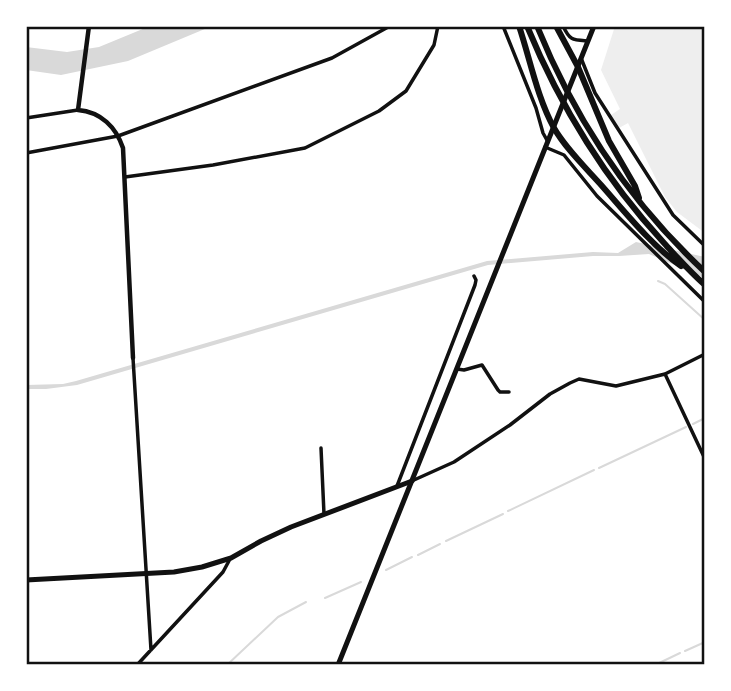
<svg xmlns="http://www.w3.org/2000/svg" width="731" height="691" font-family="'Noto Serif',serif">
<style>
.green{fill:#eee}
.water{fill:#d9d9d9}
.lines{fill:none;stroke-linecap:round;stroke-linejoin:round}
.stream{stroke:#d9d9d9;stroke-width:2}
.minor{stroke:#111;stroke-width:3.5}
.tertiary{stroke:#111;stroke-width:4.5}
.secondary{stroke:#111;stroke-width:5}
.primary{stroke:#111;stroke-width:5}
.trunk{stroke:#111;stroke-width:6}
.neatline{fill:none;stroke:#111;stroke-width:2.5}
</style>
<rect width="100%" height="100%" fill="#fff"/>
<path class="green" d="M 615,26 L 705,26 L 705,233 L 677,212 L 665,197 L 628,123 L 619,128 L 611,115 L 620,109 L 601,70 Z"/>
<path class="water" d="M 150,26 L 212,26 L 128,61 L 61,75 L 26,70 L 26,47 L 67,52 L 99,47 Z
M 636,242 L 705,257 L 705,278 L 649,254 L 619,256 L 593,256 L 488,265 L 77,385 L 46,389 L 26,389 L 26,385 L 63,384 L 76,381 L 487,261 L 593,252 L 618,253 Z"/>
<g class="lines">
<path class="stream" d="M 658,281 L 665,284 L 705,320
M 693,424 L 705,418
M 599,468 L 686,427
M 508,511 L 594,470
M 446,541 L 503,514
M 418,555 L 440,544
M 386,570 L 412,557
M 325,598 L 361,582
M 685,651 L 705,642
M 227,665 L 278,617 L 306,602
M 655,665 L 680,653"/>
<path class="minor" d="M 503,26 L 536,108 L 543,133 L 548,142
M 563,26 C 570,41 573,40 588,41
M 26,27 L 48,26
M 581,58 L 595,93 L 673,215 L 705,246
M 26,118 L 78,110
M 545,147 L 564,155 L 597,196 L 705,302
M 26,153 L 118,136 L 332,58 L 390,26
M 125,177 L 213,165 L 305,148 L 379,111 L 406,91 L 434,45 L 438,26
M 133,358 L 151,650
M 457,369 L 464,370 L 482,365 L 498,390 L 500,392 L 509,392
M 665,374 L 705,459
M 321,448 L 324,514
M 414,480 L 454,462 L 510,425 L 550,394 L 570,383 L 579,379 L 616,386 L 665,374 L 705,354
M 397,486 L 475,285 L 476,280 L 474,276
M 137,665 L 223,572 L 230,559"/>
<path class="tertiary" d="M 89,26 L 78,110 C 101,112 116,127 123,148 L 133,358"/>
<path class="secondary" d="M 26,580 L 174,572 L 202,567 L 231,558 L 261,541 L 291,527 L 412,481"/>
<path class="primary" d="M 338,665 L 594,26"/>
<path class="trunk" d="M 519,26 C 530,59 537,97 554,128 C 566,149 586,168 602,186 C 625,212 652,246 681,266
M 527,26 C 560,106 605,179 664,243 C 677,257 690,272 705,285
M 537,26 C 575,120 631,203 705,272
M 556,26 L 578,67 L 609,141 L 635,186 L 639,198"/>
</g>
<rect width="731" height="691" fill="none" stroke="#ffffff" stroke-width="56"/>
<rect x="28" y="28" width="675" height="635" class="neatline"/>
</svg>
